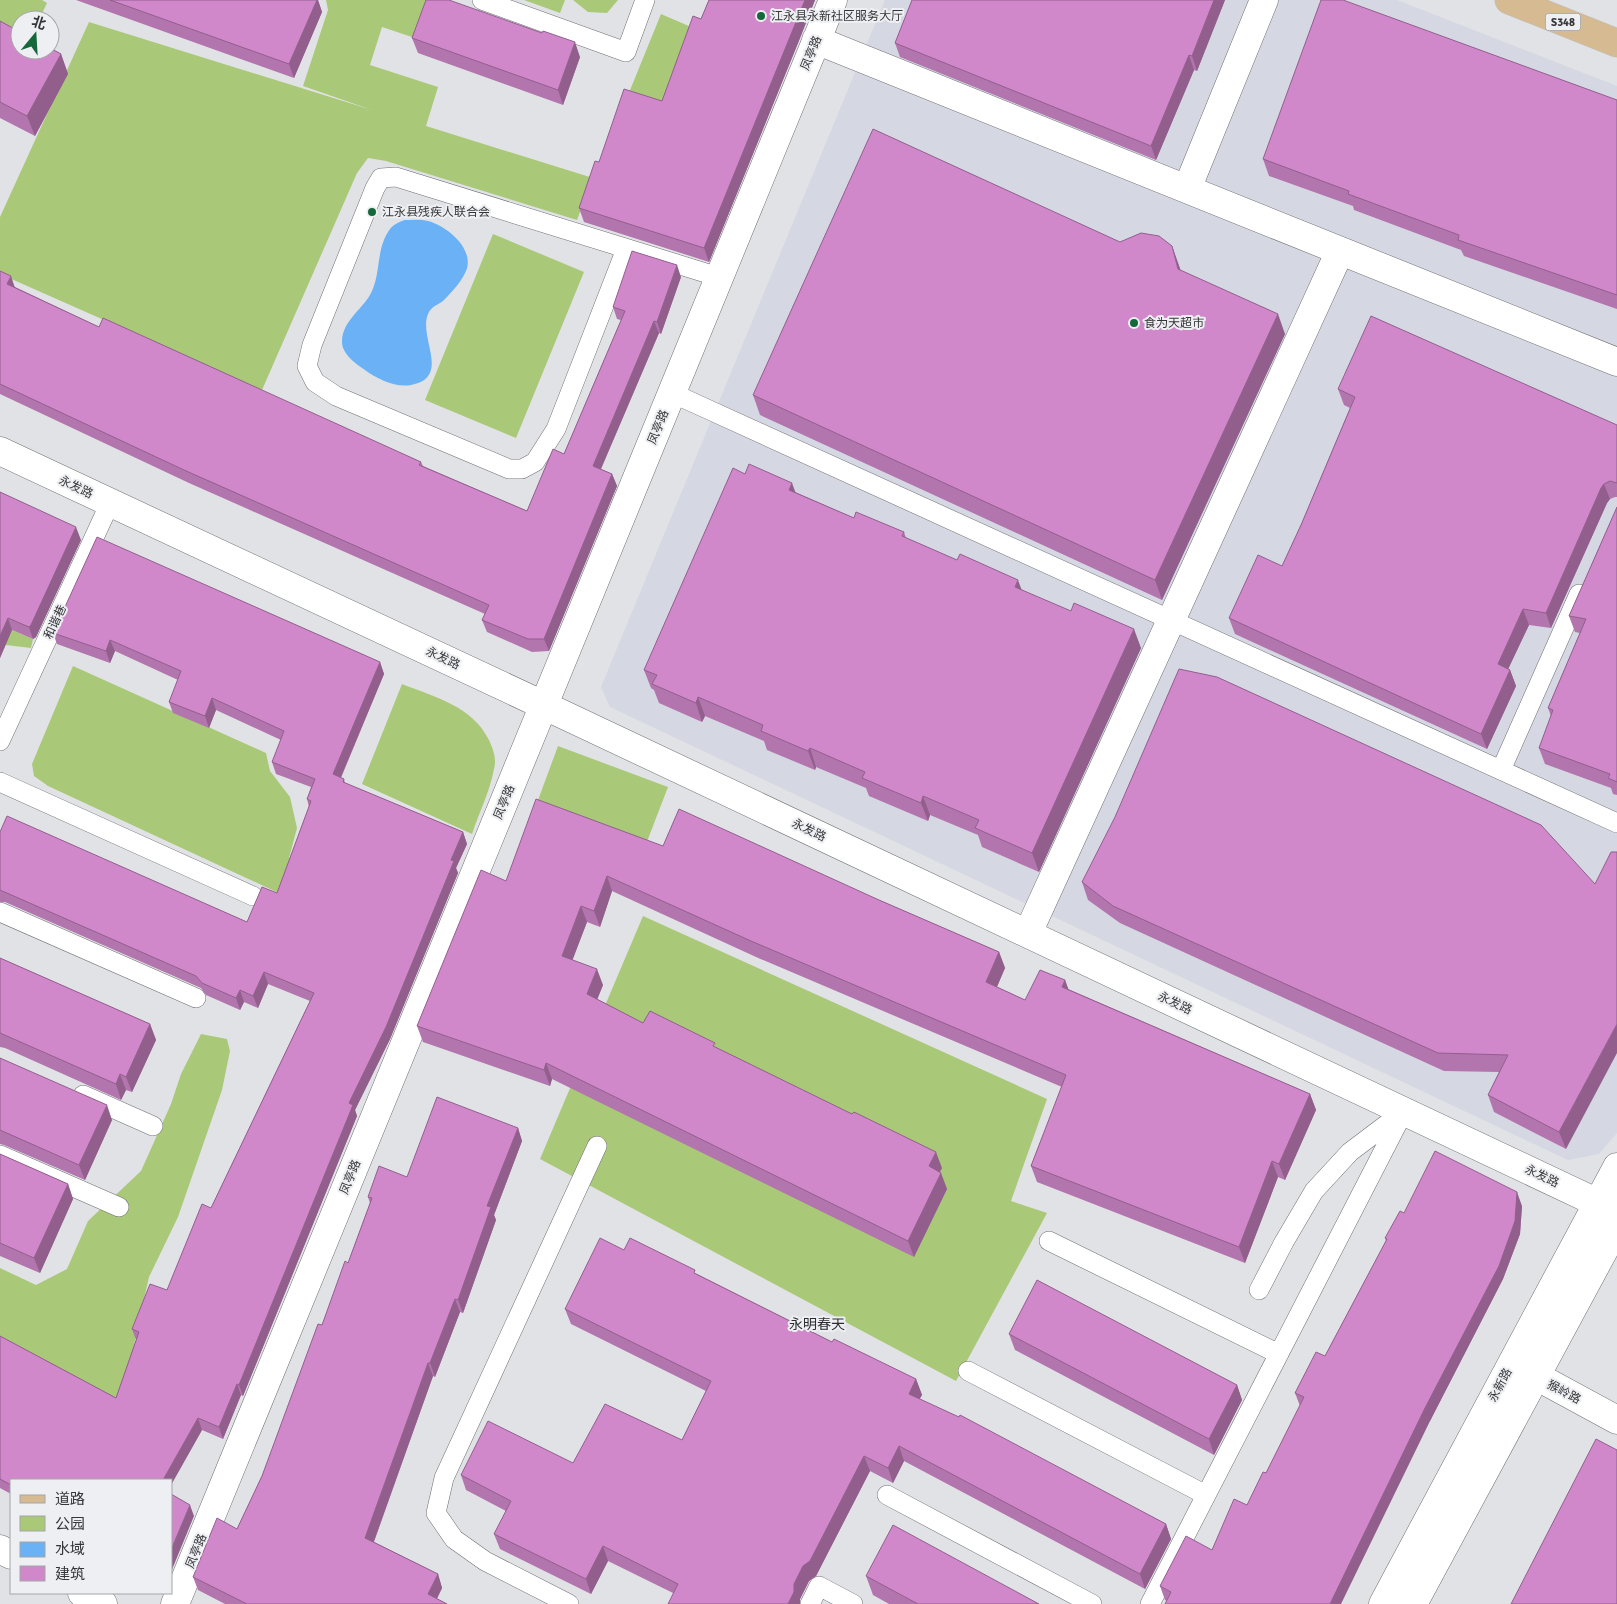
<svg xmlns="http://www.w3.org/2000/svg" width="1617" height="1604" font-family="Signika,'Noto Sans SC',sans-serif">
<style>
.built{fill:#d5d7e2}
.green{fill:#a9c978}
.water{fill:#6ab1f6}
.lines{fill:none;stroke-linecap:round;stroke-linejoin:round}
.service-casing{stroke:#717175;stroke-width:20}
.minor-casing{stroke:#717175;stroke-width:29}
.primary-casing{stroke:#bfbfbf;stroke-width:29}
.service{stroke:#fff;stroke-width:19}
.minor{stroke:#fff;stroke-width:28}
.primary{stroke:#d6bb92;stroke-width:28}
.wall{fill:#b375ae}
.shaded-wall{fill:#925f8d}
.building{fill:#d088ca;stroke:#925f8d}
.poi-dot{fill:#146839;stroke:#eeeff3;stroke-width:2}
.labels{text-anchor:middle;stroke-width:4;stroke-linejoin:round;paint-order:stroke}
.shield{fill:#eeeff3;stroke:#6d6e70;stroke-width:1}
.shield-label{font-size:11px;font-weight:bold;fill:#363638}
.poi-label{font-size:12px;fill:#363638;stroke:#eeeff3;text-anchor:start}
.street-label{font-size:12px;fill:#363638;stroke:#eeeff3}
.neighbourhood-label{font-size:14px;fill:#2c2d30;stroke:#eeeff3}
</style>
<rect width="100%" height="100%" fill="#e1e2e6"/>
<path class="built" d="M 885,0 L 1397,0 L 1617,86 L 1617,1133 L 1599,1154 L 1568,1160 L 610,707 L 601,687 Z"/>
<path class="green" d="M 0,0 L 42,0 L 47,3 L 39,20 L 20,20 L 20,35 L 0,25 Z
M 326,0 L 431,0 L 418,39 L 382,27 L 370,65 L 438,87 L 426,126 L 593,178 L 577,220 L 386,161 L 368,158 L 357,173 L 262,390 L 0,274 L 0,217 L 89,22 L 372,110 L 303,86 L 328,10 Z
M 524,0 L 565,0 L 560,13 Z
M 573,0 L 618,0 L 607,13 L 588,12 Z
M 661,14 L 698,30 L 667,115 L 626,100 Z
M 493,234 L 584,272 L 516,438 L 425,400 Z
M 0,625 L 33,639 L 31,648 L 6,645 L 0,646 Z
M 73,666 L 266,753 L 270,771 L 290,797 L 297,828 L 289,858 L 307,870 L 296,901 L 48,786 L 34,776 L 32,764 Z
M 402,684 C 435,697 472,706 489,740 C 493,749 497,759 494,769 C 490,791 479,813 472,834 L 362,784 Z
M 558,746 L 668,787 L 643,852 L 534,811 Z
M 643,916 L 1047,1099 L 1011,1201 L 1047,1213 L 956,1381 L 540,1159 Z
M 201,1034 L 227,1039 L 230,1051 L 222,1090 L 178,1217 L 149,1277 L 129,1367 L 121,1391 L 111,1404 L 0,1347 L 0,1268 L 36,1285 L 67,1269 L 88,1221 L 141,1171 L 171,1104 L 181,1074 Z"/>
<path class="water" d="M 405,220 C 412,220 421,219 428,221 C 448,226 477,251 465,273 C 461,282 451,293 444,300 C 440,304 432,306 429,312 C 416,335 453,377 411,385 C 396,388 377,379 365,370 C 356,364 342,354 342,342 C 342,320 364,309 372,291 C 381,271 376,248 390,229 C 394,224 399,222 405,220 Z"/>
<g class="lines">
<defs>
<path id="service" d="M 482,0 L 626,52 L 645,0
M 626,249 L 556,429 L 535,462 L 522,469 L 509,469 L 336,396 L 315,382 L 307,366 L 312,345 L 375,188 L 381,178 L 396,177 L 709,274 L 719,278
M 672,393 L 1617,823
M 0,741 L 110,503
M 1501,770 L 1579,594
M 0,782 L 253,896
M 0,912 L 196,998
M 83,1095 L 153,1126
M 0,1155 L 119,1207
M 1049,1241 L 1279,1354
M 1259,1290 L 1284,1242 L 1314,1191 L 1350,1152 L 1399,1115
M 968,1371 L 1206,1495
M 887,1495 L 1092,1604
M 569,1604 L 485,1561 L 454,1539 L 436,1513 L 444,1478 L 597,1146
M 810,1604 L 819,1586 L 853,1604
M 1150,1604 L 1404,1111"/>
<path id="minor" d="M 816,40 L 1617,362
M 1187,189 L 1264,0
M 0,451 L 543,705 L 1617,1212
M 1028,933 L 1340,251
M 1521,1366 L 1536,1376 L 1617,1420
M 0,1549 L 11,1555
M 82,1593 L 103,1604
M 175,1604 L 833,0
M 1383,1604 L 1617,1167
M 1413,1604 L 1617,1226"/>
<path id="primary" d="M 1509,0 L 1617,43"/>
</defs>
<use href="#service" class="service-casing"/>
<use href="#minor" class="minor-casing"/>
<use href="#primary" class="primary-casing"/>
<use href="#service" class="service"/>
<use href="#minor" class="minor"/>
<use href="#primary" class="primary"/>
</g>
<path class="wall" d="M 76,0 L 318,0 L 322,12 L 294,78 Z
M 709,0 L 815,0 L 798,43 L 709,262 L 584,222 L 579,208 L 599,162 L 662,101 L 701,19 Z
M 912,0 L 1225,0 L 1197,71 L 1194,70 L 1156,160 L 900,57 L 895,43 Z
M 0,21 L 61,54 L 68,74 L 35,136 L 0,118 Z
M 412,38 L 580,57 L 563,105 L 418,53 Z
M 1617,100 L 1617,309 L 1464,256 L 1461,250 L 1354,210 L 1353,206 L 1269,176 L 1263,159 Z
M 1120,242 L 1172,246 L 1181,271 L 1285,334 L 1162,600 L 760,415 L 753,395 Z
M 0,271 L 15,287 L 99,327 L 421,462 L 423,466 L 527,511 L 564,454 L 621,320 L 617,319 L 613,307 L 681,277 L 661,334 L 659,333 L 601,469 L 612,474 L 617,486 L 549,651 L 532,652 L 487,632 L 482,620 L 485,614 L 189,483 L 0,394 Z
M 1338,389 L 1617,425 L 1617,497 L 1615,497 L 1610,499 L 1607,503 L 1551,628 L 1529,625 L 1508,669 L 1510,670 L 1516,686 L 1487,749 L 1235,634 L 1229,618 L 1282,566 L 1301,525 L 1350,408 L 1344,405 Z
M 745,474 L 795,492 L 854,518 L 904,532 L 906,538 L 1022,590 L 1141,648 L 1039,872 L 982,847 L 978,835 L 930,815 L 928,821 L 869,796 L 866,788 L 816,767 L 815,770 L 767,750 L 764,741 L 705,716 L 702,722 L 659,703 L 654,690 L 651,688 L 644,670 Z
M 0,492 L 81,540 L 36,637 L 33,639 L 12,630 L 0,658 Z
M 1617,507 L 1617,795 L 1613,794 L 1611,788 L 1545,764 L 1539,748 L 1551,716 L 1548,708 L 1580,633 L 1575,632 L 1569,616 Z
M 53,633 L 380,662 L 384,674 L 341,778 L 344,779 L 345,783 L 463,832 L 467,844 L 456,868 L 458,873 L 390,1039 L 355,1110 L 357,1116 L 243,1396 L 241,1395 L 223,1439 L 202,1430 L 171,1485 L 171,1480 L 11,1480 L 11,1494 L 0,1488 L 0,1336 L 116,1398 L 136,1340 L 132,1329 L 167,1290 L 211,1208 L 310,1001 L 268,984 L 258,1008 L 244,1002 L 240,1010 L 206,995 L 201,988 L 5,902 L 0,902 L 0,832 L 247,922 L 277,893 L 309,807 L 307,799 L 311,787 L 276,774 L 272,762 L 281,740 L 216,710 L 209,728 L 173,713 L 169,702 L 178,680 L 115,651 L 110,663 L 57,644 Z
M 1541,825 L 1566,1149 L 1494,1112 L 1488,1095 L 1499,1072 L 1444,1071 L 1120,923 L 1088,900 L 1082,882 Z
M 663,846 L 879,900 L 999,952 L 1005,968 L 997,987 L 1025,1000 L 1065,980 L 1068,989 L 1310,1094 L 1316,1110 L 1285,1180 L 1278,1177 L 1245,1263 L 1037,1182 L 1031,1166 L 1062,1087 L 756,957 L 612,891 L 600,927 L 587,922 L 572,960 L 603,985 L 597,999 L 643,1023 L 717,1048 L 942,1168 L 940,1172 L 947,1189 L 914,1257 L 552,1079 L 550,1086 L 423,1042 L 417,1026 L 506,881 Z
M 0,958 L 150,1024 L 156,1040 L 132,1092 L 126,1090 L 121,1100 L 5,1048 L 0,1047 Z
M 0,1058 L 112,1120 L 85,1180 L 4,1145 L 0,1144 Z
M 518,1128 L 522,1141 L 494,1215 L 496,1220 L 463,1313 L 460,1312 L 435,1377 L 433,1376 L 374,1542 L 438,1574 L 442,1588 L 437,1599 L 447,1604 L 225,1604 L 198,1590 L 193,1577 L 237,1529 L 262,1476 L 322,1325 L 348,1263 L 370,1203 L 368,1197 L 407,1177 Z
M 0,1154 L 68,1184 L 73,1199 L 40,1273 L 0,1256 Z
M 1522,1206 L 1520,1234 L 1503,1279 L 1430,1421 L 1167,1601 L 1165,1600 L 1160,1586 L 1212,1550 L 1247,1505 L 1266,1473 L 1300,1406 L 1295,1393 L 1325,1356 L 1386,1241 L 1385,1238 Z
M 624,1250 L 697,1274 L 832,1342 L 916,1379 L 922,1395 L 919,1399 L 1166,1524 L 1171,1539 L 1145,1589 L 904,1461 L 893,1483 L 870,1471 L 816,1576 L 809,1581 L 800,1599 L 673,1593 L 608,1561 L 591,1594 L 500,1549 L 494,1534 L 506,1511 L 466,1490 L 461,1475 L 573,1463 L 682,1440 L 706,1391 L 571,1324 L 565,1309 Z
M 1009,1334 L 1237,1385 L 1242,1400 L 1214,1455 L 1015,1350 Z
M 866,1576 L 1039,1604 L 889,1604 L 873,1595 Z"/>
<path class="shaded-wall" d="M 317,0 L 318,0 L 322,12 L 294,78 L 289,64 Z
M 805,0 L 815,0 L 798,43 L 709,262 L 704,248 Z
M 1214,0 L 1225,0 L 1197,71 L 1192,56 Z
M 575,42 L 580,57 L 563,105 L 558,90 Z
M 61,54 L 68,74 L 35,136 L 27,116 Z
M 1189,55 L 1194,70 L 1156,160 L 1151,146 Z
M 1172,246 L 1179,266 L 1185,289 L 1178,269 Z
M 677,265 L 681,277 L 661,334 L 657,322 Z
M 11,276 L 15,288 L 7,284 Z
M 1278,314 L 1285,334 L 1162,600 L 1155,580 Z
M 654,321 L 659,333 L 597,478 L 593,466 Z
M 612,474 L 617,486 L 549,651 L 544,639 Z
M 792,483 L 799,502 L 789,490 Z
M 1604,484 L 1610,499 L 1607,503 L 1551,628 L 1546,613 L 1601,488 Z
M 76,527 L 81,540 L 36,637 L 33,639 L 29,627 Z
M 1018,580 L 1025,599 L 1015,587 Z
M 1523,609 L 1529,625 L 1503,680 L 1498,664 Z
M 8,618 L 12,630 L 0,658 L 0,636 Z
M 1134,629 L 1141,648 L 1039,872 L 1032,853 Z
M 110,640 L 115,651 L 110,663 L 106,651 Z
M 380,662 L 384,674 L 337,786 L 333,774 Z
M 1510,670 L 1516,686 L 1487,749 L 1481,734 Z
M 698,697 L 705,716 L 702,722 L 696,703 Z
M 212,698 L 216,710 L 209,728 L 205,716 Z
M 810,748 L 816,767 L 815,770 L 808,751 Z
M 923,796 L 930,815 L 928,821 L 921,803 Z
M 463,832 L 467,844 L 456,868 L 458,873 L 390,1039 L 355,1110 L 357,1116 L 243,1396 L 239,1385 L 349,1103 Z
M 607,876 L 612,891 L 600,927 L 594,911 Z
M 581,906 L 587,922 L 568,972 L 562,956 Z
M 999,952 L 1005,968 L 992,998 L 986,982 Z
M 597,969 L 603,985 L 593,1010 L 587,994 Z
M 264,972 L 268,984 L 258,1008 L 253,996 Z
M 1065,980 L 1071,996 L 1062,987 Z
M 240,990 L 244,1002 L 240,1010 L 236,998 Z
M 150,1024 L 156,1040 L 132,1092 L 126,1077 Z
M 1617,1024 L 1617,1053 L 1566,1149 L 1559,1132 Z
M 546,1063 L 552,1079 L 550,1086 L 544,1070 Z
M 120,1074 L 126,1090 L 121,1100 L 116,1084 Z
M 1310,1094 L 1316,1110 L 1285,1180 L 1279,1164 Z
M 107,1105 L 112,1120 L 85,1180 L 79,1165 Z
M 518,1128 L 522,1141 L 494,1215 L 496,1220 L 463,1313 L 458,1300 L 487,1206 Z
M 936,1152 L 942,1168 L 934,1182 L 929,1166 Z
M 1272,1161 L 1278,1177 L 1245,1263 L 1239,1247 Z
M 941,1173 L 947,1189 L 914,1257 L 908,1241 Z
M 68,1184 L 73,1199 L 40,1273 L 34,1258 Z
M 1517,1192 L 1522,1206 L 1520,1234 L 1503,1279 L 1430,1421 L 1341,1604 L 1330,1604 Z
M 455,1299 L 460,1312 L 435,1377 L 430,1363 Z
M 428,1363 L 433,1376 L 370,1552 L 365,1538 Z
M 916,1379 L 922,1395 L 914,1409 L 909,1394 Z
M 237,1384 L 241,1395 L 223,1439 L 219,1427 Z
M 1237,1385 L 1242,1400 L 1214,1455 L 1209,1439 Z
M 198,1418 L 202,1430 L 171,1485 L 171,1480 L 163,1480 Z
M 899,1446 L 904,1461 L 893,1483 L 888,1468 Z
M 864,1456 L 870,1471 L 816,1576 L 809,1581 L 800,1599 L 800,1604 L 788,1604 L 794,1584 L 803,1566 Z
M 190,1505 L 194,1516 L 171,1572 L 171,1550 Z
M 1166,1524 L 1171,1539 L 1145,1589 L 1140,1574 Z
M 603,1546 L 608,1561 L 591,1594 L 586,1579 Z
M 438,1574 L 442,1588 L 434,1604 L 428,1594 Z"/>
<path class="building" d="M 110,0 L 317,0 L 289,64 Z
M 426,0 L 449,0 L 542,33 L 543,31 L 575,42 L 558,90 L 412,38 Z
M 709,0 L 805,0 L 704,248 L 579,208 L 595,161 L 599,162 L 624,89 L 662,101 L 693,16 L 701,19 Z
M 912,0 L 1214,0 L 1192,56 L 1189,55 L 1151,146 L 895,43 Z
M 1321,0 L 1343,0 L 1617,100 L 1617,295 L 1458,240 L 1459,235 L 1348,194 L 1349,191 L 1263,159 Z
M 0,21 L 20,32 L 20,50 L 50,50 L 50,48 L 61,54 L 27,116 L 0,102 Z
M 873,129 L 1120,242 L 1141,233 L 1159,236 L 1172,246 L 1178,269 L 1278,314 L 1155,580 L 753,395 Z
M 632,251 L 677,265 L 657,322 L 654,321 L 593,466 L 612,474 L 544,639 L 528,639 L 482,620 L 489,605 L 184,470 L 0,384 L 0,271 L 11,276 L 7,284 L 99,327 L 103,318 L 421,462 L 419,465 L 527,511 L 553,449 L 564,454 L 625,311 L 613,307 Z
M 1371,316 L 1617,425 L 1617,483 L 1610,481 L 1604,484 L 1601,488 L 1546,613 L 1523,609 L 1498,664 L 1510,670 L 1481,734 L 1229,618 L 1258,555 L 1282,566 L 1301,525 L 1355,397 L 1338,389 Z
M 749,464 L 792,483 L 789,490 L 854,518 L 856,512 L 904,532 L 902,536 L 957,560 L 960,554 L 1018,580 L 1015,587 L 1071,611 L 1074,603 L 1134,629 L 1032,853 L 975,828 L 979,820 L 923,796 L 921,803 L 862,778 L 865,772 L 810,748 L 808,751 L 761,731 L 763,725 L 698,697 L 696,703 L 652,684 L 657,675 L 644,670 L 733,468 L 745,474 Z
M 0,492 L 76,527 L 31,625 L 29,627 L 8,618 L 0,636 Z
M 1617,507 L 1617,782 L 1608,778 L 1610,774 L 1539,748 L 1553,710 L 1548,708 L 1586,619 L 1569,616 Z
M 97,537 L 380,662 L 333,774 L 344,779 L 343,782 L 463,832 L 451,860 L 454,861 L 386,1027 L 349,1103 L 353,1105 L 239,1385 L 237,1384 L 219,1427 L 198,1418 L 163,1480 L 11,1480 L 11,1485 L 0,1479 L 0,1336 L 116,1398 L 139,1332 L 132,1329 L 150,1284 L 167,1290 L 202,1204 L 211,1208 L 314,993 L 264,972 L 253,996 L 240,990 L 236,998 L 202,983 L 196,976 L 0,890 L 0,832 L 7,816 L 247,922 L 262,887 L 277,893 L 311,801 L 307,799 L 315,779 L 272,762 L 284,731 L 212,698 L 205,716 L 169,702 L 181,671 L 110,640 L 106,651 L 53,633 Z
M 1179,669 L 1217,677 L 1541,825 L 1595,884 L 1611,852 L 1617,852 L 1617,1024 L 1559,1132 L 1488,1095 L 1508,1055 L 1438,1053 L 1113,906 L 1082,882 L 1115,817 Z
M 536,799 L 663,846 L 679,809 L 879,900 L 999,952 L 986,982 L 1025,1000 L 1040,970 L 1065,980 L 1062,987 L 1310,1094 L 1279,1164 L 1272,1161 L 1239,1247 L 1031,1166 L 1066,1075 L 751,941 L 607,876 L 594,911 L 581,906 L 562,956 L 597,969 L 587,994 L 643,1023 L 650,1011 L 715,1043 L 713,1046 L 852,1114 L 854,1112 L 936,1152 L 929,1166 L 941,1173 L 908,1241 L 546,1063 L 544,1070 L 417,1026 L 481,870 L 506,881 Z
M 0,958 L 150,1024 L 126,1077 L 120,1074 L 116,1084 L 0,1033 Z
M 0,1058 L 107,1105 L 79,1165 L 0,1130 Z
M 437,1097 L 518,1128 L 487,1206 L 491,1207 L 458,1300 L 455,1299 L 430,1363 L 428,1363 L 365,1538 L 438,1574 L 428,1594 L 447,1604 L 247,1604 L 193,1577 L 217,1518 L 237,1529 L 262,1476 L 318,1324 L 322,1325 L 345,1261 L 348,1263 L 372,1198 L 368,1197 L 379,1166 L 407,1177 Z
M 1435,1151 L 1517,1192 L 1515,1221 L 1499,1266 L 1425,1408 L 1330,1604 L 1165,1604 L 1171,1592 L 1160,1586 L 1186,1536 L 1212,1550 L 1234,1499 L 1247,1505 L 1263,1472 L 1266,1473 L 1304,1397 L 1295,1393 L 1316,1352 L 1325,1356 L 1387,1239 L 1385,1238 L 1400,1211 L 1404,1213 Z
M 0,1154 L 68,1184 L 34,1258 L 0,1243 Z
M 600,1238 L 624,1250 L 630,1238 L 695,1270 L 694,1273 L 832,1342 L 834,1339 L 916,1379 L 909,1394 L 959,1417 L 960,1415 L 1166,1524 L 1140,1574 L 899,1446 L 888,1468 L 864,1456 L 810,1561 L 803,1566 L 794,1584 L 794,1592 L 788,1604 L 668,1604 L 678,1584 L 603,1546 L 586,1579 L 494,1534 L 511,1501 L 461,1475 L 488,1421 L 573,1463 L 605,1404 L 682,1440 L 711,1381 L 565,1309 Z
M 1037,1280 L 1237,1385 L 1209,1439 L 1009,1334 Z
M 1596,1439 L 1617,1450 L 1617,1604 L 1511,1604 Z
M 171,1494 L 190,1505 L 171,1550 Z
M 893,1525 L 1039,1604 L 918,1604 L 866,1576 Z"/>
<g class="poi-dot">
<circle cx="761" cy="16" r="5"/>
<circle cx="372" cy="212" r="5"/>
<circle cx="1134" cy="323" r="5"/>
</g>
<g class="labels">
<rect class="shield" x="1545.5" y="13.5" width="35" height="17" rx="4"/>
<g class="shield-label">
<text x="1563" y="26">S348</text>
</g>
<g class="poi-label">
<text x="771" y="20">江永县永新社区服务大厅</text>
<text x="382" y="216">江永县残疾人联合会</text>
<text x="1144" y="327">食为天超市</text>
</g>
<g class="street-label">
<text transform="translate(811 53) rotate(-68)" y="4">凤亭路</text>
<text transform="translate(658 427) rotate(-68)" y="4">凤亭路</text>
<text transform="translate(76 487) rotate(25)" y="4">永发路</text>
<text transform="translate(55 622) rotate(-65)" y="4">和谐巷</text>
<text transform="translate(443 658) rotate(25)" y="4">永发路</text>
<text transform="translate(504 802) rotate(-68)" y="4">凤亭路</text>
<text transform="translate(809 830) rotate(25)" y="4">永发路</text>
<text transform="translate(1175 1003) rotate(25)" y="4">永发路</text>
<text transform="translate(1542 1176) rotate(25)" y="4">永发路</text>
<text transform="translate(350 1177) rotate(-68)" y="4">凤亭路</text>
<text transform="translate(1500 1385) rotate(-62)" y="4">永新路</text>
<text transform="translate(1564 1392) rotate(28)" y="4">猴岭路</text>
<text transform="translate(196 1551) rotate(-68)" y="4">凤亭路</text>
</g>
<g class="neighbourhood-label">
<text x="817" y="1329">永明春天</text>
</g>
</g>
<rect x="10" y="1479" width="162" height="115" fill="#eeeff3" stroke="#a4a5a8"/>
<rect x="20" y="1495" width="25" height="8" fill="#d6bb92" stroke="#a4a5a8"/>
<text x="55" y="1504" font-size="15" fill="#363638">道路</text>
<rect x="20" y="1516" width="25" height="15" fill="#a9c978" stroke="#a4a5a8"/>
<text x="55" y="1529" font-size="15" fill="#363638">公园</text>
<rect x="20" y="1542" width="25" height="15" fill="#6ab1f6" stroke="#a4a5a8"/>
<text x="55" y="1554" font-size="15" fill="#363638">水域</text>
<rect x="20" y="1566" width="25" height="15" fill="#d088ca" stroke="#a4a5a8"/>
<text x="55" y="1579" font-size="15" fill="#363638">建筑</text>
<g transform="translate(35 35) rotate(18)"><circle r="24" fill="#eeeff3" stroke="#a4a5a8"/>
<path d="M0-4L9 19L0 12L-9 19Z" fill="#146839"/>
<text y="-8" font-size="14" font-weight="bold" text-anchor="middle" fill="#363638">北</text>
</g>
</svg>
